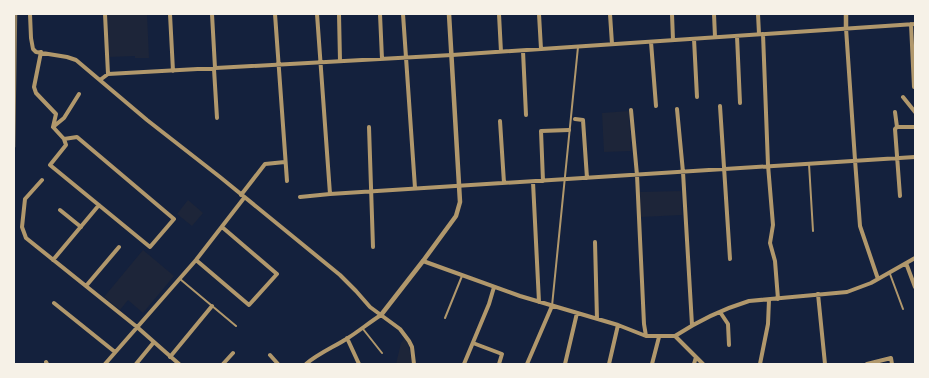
<svg xmlns="http://www.w3.org/2000/svg" width="929" height="378" font-family="'Asap Condensed',sans-serif">
<style>
.green{fill:#1d2539}
.lines{fill:none;stroke-linecap:round;stroke-linejoin:round}
.service{stroke:#b1986c;stroke-width:2}
.minor{stroke:#b1986c;stroke-width:4}
.tertiary{stroke:#b1986c;stroke-width:4.5}
.rail{stroke:#918062;stroke-width:2.5}
</style>
<rect width="100%" height="100%" fill="#14213d"/>
<path class="green" d="M 107,14 L 147,14 L 149,58 L 135,58 L 135,56 L 109,57 Z
M 629,111 L 631,151 L 604,152 L 602,113 Z
M 681,191 L 682,215 L 641,217 L 640,192 Z
M 188,200 L 203,213 L 192,226 L 177,214 Z
M 143,250 L 174,276 L 143,313 L 128,300 L 120,310 L 104,297 Z
M 405,338 L 408,342 L 412,364 L 396,364 L 401,343 Z"/>
<g class="lines">
<path class="service" d="M 809,164 L 813,231
M 890,274 L 903,309
M 180,279 L 236,326
M 552,306 L 578,47
M 445,318 L 462,276
M 363,329 L 382,353"/>
<path class="minor" d="M 30,14 L 31,38 L 33,49 L 36,52 L 67,57 L 76,60 L 147,120 L 220,177 L 340,275 L 356,291 L 370,307 L 400,329 L 409,341 L 412,347 L 414,364
M 105,14 L 108,74
M 170,14 L 173,71
M 212,14 L 215,68
M 275,14 L 287,181
M 317,14 L 330,194 L 915,157
M 339,14 L 340,61
M 380,14 L 382,59
M 403,14 L 415,188
M 499,14 L 501,52
M 539,14 L 541,49
M 610,14 L 612,44
M 672,14 L 673,40
M 714,14 L 715,37
M 758,14 L 759,34
M 911,24 L 914,87
M 846,28 L 855,160 L 860,226 L 878,279
M 763,34 L 768,165 L 773,225 L 770,243 L 775,261 L 778,299
M 737,36 L 740,103
M 694,39 L 697,97
M 651,42 L 656,106
M 523,51 L 526,115
M 41,52 L 34,87 L 36,93 L 56,114 L 53,127 L 64,139 L 77,137 L 174,219 L 150,247 L 50,165 L 66,145 L 64,139
M 214,69 L 217,118
M 100,80 L 108,74 L 452,55 L 915,24
M 903,97 L 915,112
M 720,106 L 730,259
M 677,109 L 683,172 L 692,325
M 631,110 L 637,175 L 644,324 L 646,336
M 895,112 L 897,127 L 895,129 L 900,196
M 575,119 L 583,120 L 587,178
M 500,121 L 504,183
M 53,127 L 64,118 L 79,94
M 369,127 L 373,247
M 897,127 L 915,127
M 42,180 L 25,199 L 22,227 L 26,238 L 137,327 L 179,364
M 543,181 L 541,131 L 569,130
M 533,182 L 539,302
M 241,195 L 265,164 L 285,162
M 300,197 L 330,194
M 60,210 L 81,227
M 595,242 L 597,319
M 53,260 L 99,205
M 196,260 L 249,305 L 277,274 L 222,227
M 423,261 L 520,296 L 618,325 L 646,336 L 675,336 L 703,364
M 906,263 L 915,287
M 86,286 L 119,247
M 818,294 L 825,364
M 54,303 L 115,352
M 720,312 L 728,324 L 729,345
M 675,336 C 698,321 723,309 749,301 L 847,292 L 871,283 L 915,258
M 347,338 L 359,364
M 473,343 L 502,354 L 499,364
M 270,355 L 278,364
M 170,357 L 212,306
M 46,362 L 47,364
M 105,364 L 196,260 L 244,198
M 136,364 L 154,342
M 223,364 L 233,353
M 306,364 C 319,353 334,347 348,338 C 359,331 370,322 381,315
M 464,364 L 489,304 L 494,287
M 527,364 L 552,306
M 565,364 L 577,313
M 609,364 L 618,325
M 652,364 L 659,337
M 694,364 L 696,357
M 760,364 L 768,324 L 769,300
M 867,364 L 891,358 L 892,364"/>
<path class="tertiary" d="M 846,14 L 846,28
M 381,315 L 423,261 L 456,216 L 460,202 L 449,14"/>
<path class="rail" d="M 14,147 L 16,14"/>
</g>
<rect width="929" height="378" fill="none" stroke="#f6f1e7" stroke-width="30"/>
</svg>
